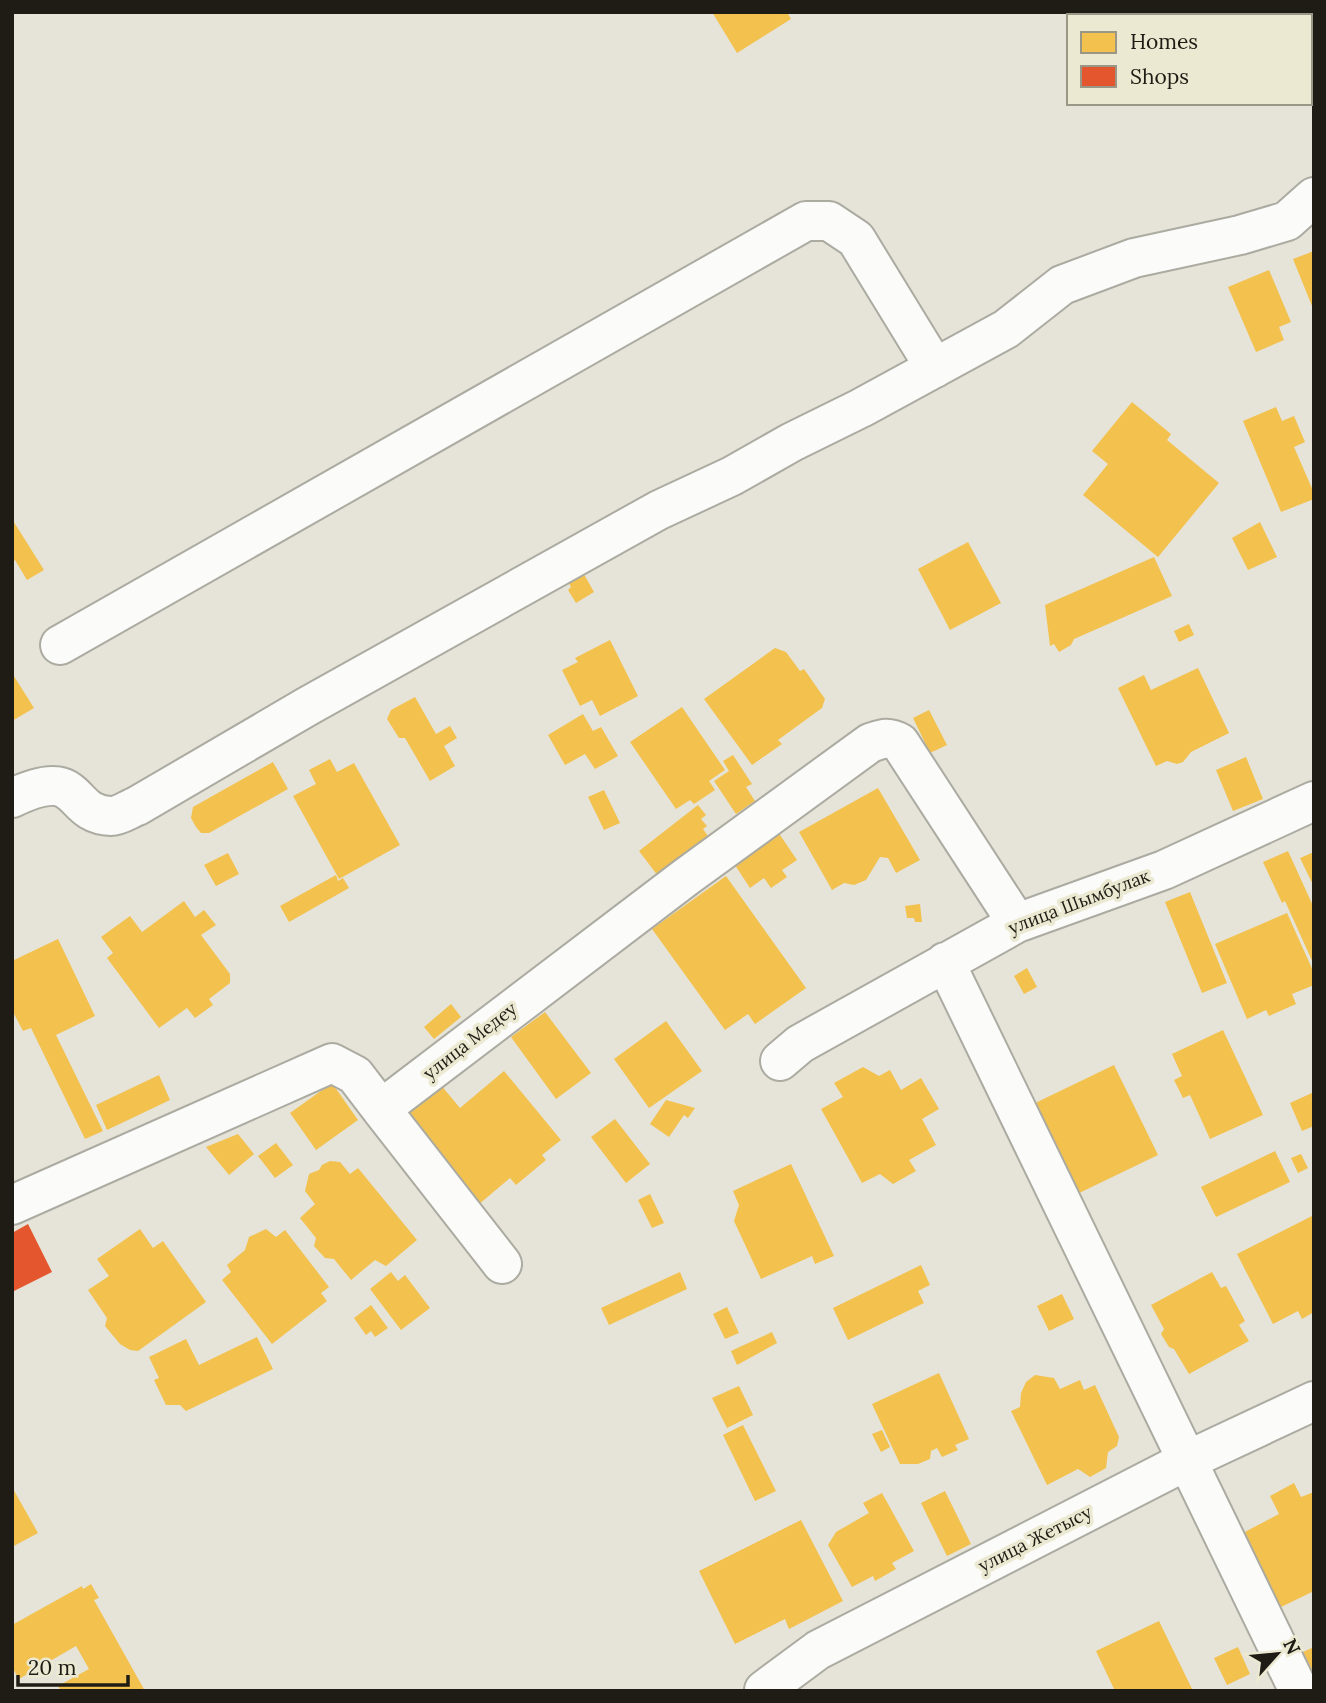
<svg xmlns="http://www.w3.org/2000/svg" width="1326" height="1703" font-family="Lora,serif">
<style>
.homes{fill:#f2c14e}
.shops{fill:#e4572e}
.lines{fill:none;stroke-linecap:round;stroke-linejoin:round}
.minor-casing{stroke:#acaba2;stroke-width:42}
.minor{stroke:#fbfbf9;stroke-width:38}
.labels{text-anchor:middle;stroke-width:7;stroke-linejoin:round;paint-order:stroke}
.street-label{font-size:18px;fill:#1e1c14;stroke:#ece9d2}
</style>
<rect width="100%" height="100%" fill="#e6e4d8"/>
<path class="homes" d="M 712,12 L 787,12 L 791,19 L 737,53 Z
M 1314,251 L 1314,311 L 1293,259 Z
M 1269,270 L 1291,322 L 1279,327 L 1284,340 L 1256,352 L 1228,287 Z
M 1132,402 L 1171,434 L 1167,440 L 1219,483 L 1158,557 L 1083,495 L 1108,464 L 1092,451 Z
M 1276,407 L 1282,421 L 1294,416 L 1305,442 L 1294,447 L 1314,493 L 1314,499 L 1281,512 L 1243,421 Z
M 12,519 L 44,570 L 27,580 L 15,560 L 12,562 Z
M 1260,522 L 1277,557 L 1248,570 L 1232,538 Z
M 968,542 L 1001,603 L 950,630 L 918,569 Z
M 1154,557 L 1172,596 L 1074,639 L 1071,645 L 1059,652 L 1054,644 L 1050,646 L 1045,605 Z
M 581,569 L 594,592 L 576,603 L 568,590 L 571,587 L 566,578 Z
M 1189,624 L 1194,635 L 1179,642 L 1174,631 Z
M 610,640 L 638,696 L 600,716 L 592,700 L 580,706 L 562,670 L 578,662 L 575,658 Z
M 775,648 L 786,652 L 800,671 L 804,669 L 825,699 L 822,708 L 778,740 L 782,744 L 752,765 L 704,699 Z
M 1198,668 L 1229,733 L 1191,752 L 1183,762 L 1177,764 L 1167,761 L 1156,766 L 1118,688 L 1144,675 L 1151,690 Z
M 12,673 L 34,708 L 12,721 Z
M 415,697 L 436,734 L 450,726 L 457,738 L 444,746 L 455,766 L 430,781 L 405,738 L 399,738 L 387,719 L 391,710 Z
M 682,707 L 725,770 L 709,781 L 715,790 L 694,804 L 690,800 L 676,809 L 630,742 Z
M 929,710 L 947,745 L 930,753 L 913,718 Z
M 583,714 L 593,731 L 601,727 L 618,756 L 595,769 L 585,754 L 565,765 L 548,735 Z
M 733,755 L 752,784 L 746,787 L 755,801 L 736,814 L 714,781 L 729,771 L 723,761 Z
M 1246,757 L 1263,799 L 1233,811 L 1216,770 Z
M 330,759 L 337,772 L 354,763 L 400,845 L 339,879 L 293,796 L 316,784 L 309,770 Z
M 273,762 L 288,789 L 209,833 L 201,833 L 196,827 L 191,818 L 193,807 Z
M 878,788 L 920,860 L 896,873 L 888,858 L 880,857 L 866,880 L 854,885 L 844,883 L 832,890 L 799,832 Z
M 604,790 L 620,823 L 604,830 L 588,797 Z
M 698,805 L 706,815 L 701,819 L 707,826 L 703,829 L 708,836 L 658,876 L 639,851 Z
M 778,832 L 797,860 L 782,870 L 787,877 L 771,888 L 764,878 L 750,888 L 733,862 Z
M 1288,851 L 1314,908 L 1314,965 L 1285,901 L 1282,903 L 1263,862 Z
M 1314,852 L 1314,887 L 1300,858 Z
M 228,853 L 239,874 L 216,886 L 204,865 Z
M 336,875 L 338,881 L 343,878 L 349,888 L 289,922 L 280,906 Z
M 726,876 L 806,988 L 755,1024 L 748,1014 L 725,1030 L 652,929 Z
M 1190,892 L 1227,983 L 1202,993 L 1165,902 Z
M 184,901 L 195,917 L 204,910 L 216,925 L 201,935 L 230,974 L 230,983 L 209,999 L 213,1005 L 195,1018 L 187,1008 L 159,1028 L 107,958 L 113,953 L 101,937 L 130,916 L 142,932 Z
M 920,904 L 922,922 L 915,922 L 914,918 L 907,918 L 905,906 Z
M 1287,913 L 1314,973 L 1314,985 L 1292,994 L 1296,1004 L 1269,1016 L 1266,1010 L 1247,1019 L 1215,944 Z
M 58,939 L 95,1016 L 56,1035 L 103,1131 L 85,1139 L 31,1028 L 23,1031 L 12,1010 L 12,961 Z
M 1027,968 L 1037,987 L 1024,994 L 1014,976 Z
M 451,1004 L 461,1017 L 434,1039 L 424,1027 Z
M 545,1012 L 591,1073 L 556,1099 L 511,1037 Z
M 666,1021 L 702,1071 L 649,1108 L 614,1059 Z
M 1223,1030 L 1263,1115 L 1210,1139 L 1190,1095 L 1183,1098 L 1174,1080 L 1182,1076 L 1172,1054 Z
M 1114,1065 L 1158,1155 L 1073,1196 L 1029,1106 Z
M 863,1067 L 879,1076 L 890,1070 L 901,1090 L 921,1078 L 939,1109 L 922,1119 L 936,1145 L 909,1160 L 916,1171 L 893,1184 L 880,1174 L 862,1183 L 821,1109 L 843,1097 L 834,1083 Z
M 504,1071 L 561,1140 L 542,1155 L 546,1160 L 516,1185 L 510,1178 L 478,1205 L 403,1115 L 440,1084 L 460,1108 Z
M 159,1075 L 170,1100 L 107,1130 L 96,1105 Z
M 332,1083 L 358,1120 L 316,1150 L 290,1113 Z
M 1314,1092 L 1314,1126 L 1302,1131 L 1290,1103 Z
M 666,1100 L 695,1108 L 688,1118 L 684,1115 L 669,1137 L 650,1124 Z
M 615,1119 L 650,1164 L 626,1183 L 591,1137 Z
M 238,1134 L 254,1154 L 229,1175 L 206,1147 Z
M 276,1143 L 293,1165 L 275,1178 L 258,1156 Z
M 1275,1151 L 1290,1182 L 1216,1217 L 1201,1187 Z
M 1301,1154 L 1308,1168 L 1298,1173 L 1291,1158 Z
M 330,1161 L 340,1162 L 350,1174 L 358,1168 L 417,1240 L 386,1266 L 375,1260 L 351,1280 L 334,1259 L 325,1258 L 314,1246 L 316,1238 L 300,1218 L 315,1204 L 305,1191 L 309,1174 L 319,1170 L 322,1165 Z
M 791,1164 L 834,1256 L 815,1264 L 812,1256 L 761,1279 L 734,1221 L 739,1205 L 733,1191 Z
M 650,1194 L 664,1223 L 652,1228 L 638,1200 Z
M 1314,1215 L 1314,1312 L 1302,1319 L 1298,1311 L 1273,1324 L 1237,1254 Z
M 140,1229 L 153,1248 L 163,1241 L 206,1302 L 138,1351 L 130,1350 L 120,1344 L 105,1326 L 107,1318 L 88,1290 L 109,1276 L 97,1259 Z
M 266,1229 L 276,1237 L 285,1230 L 329,1287 L 321,1293 L 327,1301 L 272,1344 L 222,1280 L 231,1272 L 227,1265 L 245,1250 L 249,1237 Z
M 921,1265 L 930,1285 L 918,1291 L 924,1303 L 848,1340 L 833,1308 Z
M 391,1272 L 398,1281 L 405,1275 L 430,1308 L 401,1330 L 370,1289 Z
M 680,1272 L 687,1289 L 609,1325 L 601,1308 Z
M 1212,1272 L 1221,1288 L 1226,1286 L 1245,1321 L 1239,1325 L 1249,1341 L 1189,1374 L 1174,1349 L 1169,1347 L 1161,1334 L 1164,1329 L 1151,1305 Z
M 1062,1294 L 1074,1319 L 1049,1331 L 1037,1306 Z
M 371,1305 L 388,1328 L 375,1337 L 371,1331 L 366,1335 L 354,1318 Z
M 727,1307 L 739,1333 L 725,1339 L 713,1314 Z
M 772,1332 L 777,1343 L 737,1365 L 731,1351 Z
M 257,1337 L 273,1369 L 186,1411 L 180,1405 L 166,1405 L 154,1380 L 159,1378 L 149,1357 L 186,1339 L 199,1365 Z
M 939,1373 L 969,1439 L 955,1445 L 958,1450 L 942,1457 L 937,1448 L 931,1451 L 930,1459 L 918,1464 L 900,1464 L 872,1404 Z
M 1035,1375 L 1054,1378 L 1060,1389 L 1080,1380 L 1084,1390 L 1095,1385 L 1119,1437 L 1117,1446 L 1108,1452 L 1106,1468 L 1090,1477 L 1078,1469 L 1047,1485 L 1011,1411 L 1020,1407 L 1021,1393 L 1026,1382 Z
M 739,1386 L 753,1415 L 727,1428 L 712,1398 Z
M 743,1425 L 776,1491 L 755,1501 L 723,1435 Z
M 882,1430 L 890,1447 L 881,1452 L 872,1434 Z
M 1294,1483 L 1301,1497 L 1314,1492 L 1314,1591 L 1279,1608 L 1241,1534 L 1279,1514 L 1270,1496 Z
M 12,1487 L 38,1533 L 12,1547 Z
M 945,1491 L 971,1544 L 947,1556 L 921,1503 Z
M 882,1493 L 914,1551 L 892,1563 L 896,1569 L 875,1581 L 873,1576 L 852,1587 L 828,1545 L 836,1532 L 869,1513 L 863,1503 Z
M 801,1520 L 843,1601 L 789,1629 L 785,1619 L 735,1644 L 699,1571 Z
M 91,1584 L 99,1598 L 94,1600 L 145,1691 L 61,1691 L 58,1686 L 89,1669 L 76,1646 L 19,1679 L 12,1667 L 12,1625 L 82,1586 L 83,1589 Z
M 1159,1621 L 1193,1691 L 1115,1691 L 1096,1651 Z
M 1238,1647 L 1250,1674 L 1227,1685 L 1214,1658 Z
M 1314,1647 L 1314,1674 L 1303,1652 Z"/>
<path class="shops" d="M 28,1224 L 52,1272 L 12,1292 L 12,1233 Z"/>
<g class="lines">
<defs>
<path id="minor" d="M 60,645 L 806,221 L 829,221 L 856,239 L 935,368
M 12,798 C 85,763 66,815 111,816 C 119,816 129,809 137,806 L 308,706 L 659,510 L 732,476 L 792,442 L 861,408 L 1006,329 L 1062,285 L 1134,258 L 1240,235 L 1287,221 L 1314,197
M 945,962 L 1299,1691
M 780,1061 L 800,1044 L 1017,923 L 1164,870 L 1314,801
M 381,1109 L 502,1264
M 12,1205 L 332,1063 L 355,1075 L 381,1109 L 686,877 L 870,743 C 882,739 888,736 900,743 L 1017,923
M 764,1690 L 818,1650 L 1186,1461 L 1314,1401"/>
</defs>
<use href="#minor" class="minor-casing"/>
<use href="#minor" class="minor"/>
</g>
<g class="labels">
<g class="street-label">
<text transform="translate(1079 902) rotate(-21)" y="6">улица Шымбулак</text>
<text transform="translate(470 1041) rotate(-38)" y="6">улица Медеу</text>
<text transform="translate(1035 1539) rotate(-27)" y="6">улица Жетысу</text>
</g>
</g>
<rect width="1326" height="1703" fill="none" stroke="#1e1c14" stroke-width="28"/>
<rect x="1067" y="14" width="245" height="91" fill="#ece9d2" stroke="#9a9786" stroke-width="2"/>
<rect x="1081" y="32" width="35" height="21" fill="#f2c14e" stroke="#9a9786" stroke-width="2"/>
<text x="1130" y="49" font-size="21" fill="#1e1c14">Homes</text>
<rect x="1081" y="66" width="35" height="21" fill="#e4572e" stroke="#9a9786" stroke-width="2"/>
<text x="1130" y="84" font-size="21" fill="#1e1c14">Shops</text>
<g transform="translate(1277 1654) rotate(63)" stroke="#ece9d2" stroke-width="5" paint-order="stroke">
<path d="M0-5L12 26L0 18L-12 26Z" fill="#1e1c14"/>
<text y="-10" font-size="19" font-weight="bold" text-anchor="middle" fill="#1e1c14">N</text>
</g>
<path d="M18 1675v10h110v-10" fill="none" stroke="#1e1c14" stroke-width="3.5"/>
<text x="28" y="1675" font-size="21" fill="#1e1c14" stroke="#ece9d2" stroke-width="5" paint-order="stroke">20 m</text>
</svg>
